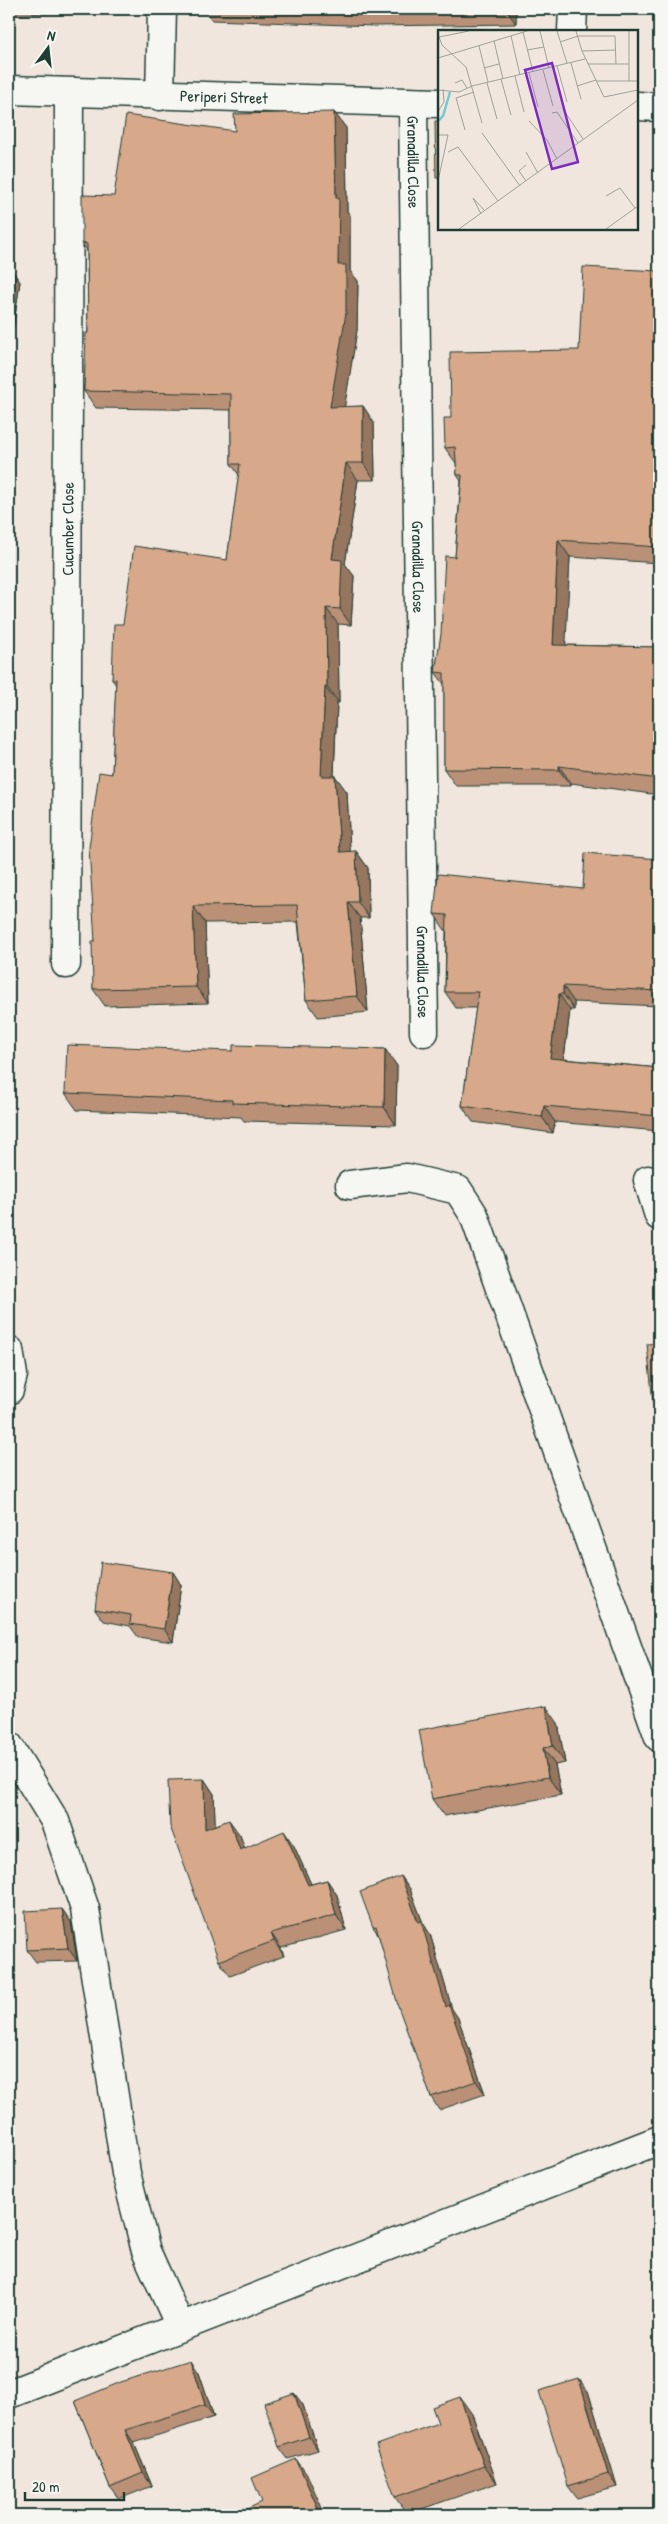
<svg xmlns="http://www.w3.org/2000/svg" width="668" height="2524" font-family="'Patrick Hand',sans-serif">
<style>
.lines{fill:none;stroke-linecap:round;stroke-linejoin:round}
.street-casing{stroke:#1f3d34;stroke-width:31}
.street{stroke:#f6f6f2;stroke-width:28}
.wall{fill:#ba9077;stroke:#1f3d34}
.shaded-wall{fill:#977661;stroke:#1f3d34}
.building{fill:#d8a88a;stroke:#1f3d34}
.labels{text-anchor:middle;stroke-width:4;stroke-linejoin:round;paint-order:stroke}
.street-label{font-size:16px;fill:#1f3d34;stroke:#f6f6f2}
.inset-river{fill:none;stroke:#78c8d1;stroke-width:2.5}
.inset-road{fill:none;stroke:#9ca299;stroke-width:1}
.view{fill:#7b2cbf;fill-opacity:0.15;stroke:#7b2cbf;stroke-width:2.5}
.inset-edge{fill:none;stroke:#1f3d34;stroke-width:2.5}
</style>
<rect width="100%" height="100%" fill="#f0e6dd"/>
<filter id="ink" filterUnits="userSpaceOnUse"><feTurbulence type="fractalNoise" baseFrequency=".02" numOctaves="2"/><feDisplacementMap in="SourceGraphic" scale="10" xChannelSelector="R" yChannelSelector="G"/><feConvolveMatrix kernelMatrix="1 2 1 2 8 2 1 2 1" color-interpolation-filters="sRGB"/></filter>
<g filter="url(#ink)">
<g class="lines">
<defs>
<g id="street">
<path d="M 572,31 L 573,9"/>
<path id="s1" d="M 9,90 L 439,103"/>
<path d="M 160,96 L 162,9"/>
<path id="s2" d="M 413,103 L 424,1032"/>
<path d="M 637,106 L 659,107"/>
<path id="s3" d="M 66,964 L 69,93"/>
<path d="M 648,1180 L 659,1216"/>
<path d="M 350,1185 L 407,1178 L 458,1190 L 474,1215 L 659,1737"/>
<path d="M 9,1350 L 13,1375 L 9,1390"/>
<path d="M 9,1746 L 55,1821 L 85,1909 L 126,2173 L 146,2251 L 180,2326"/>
<path d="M 9,2394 L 659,2140"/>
</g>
</defs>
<use href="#street" class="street-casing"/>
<use href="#street" class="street"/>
</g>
<path class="wall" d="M 9,9 L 100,9 L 100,10 L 9,15 Z
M 204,9 L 516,9 L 516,24 L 374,26 L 212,20 Z
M 334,112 L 346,128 L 347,211 L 350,215 L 350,271 L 358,281 L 357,330 L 344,407 L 363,406 L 374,423 L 375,480 L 358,480 L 345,564 L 354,576 L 351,625 L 338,624 L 339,703 L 337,703 L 334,776 L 335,776 L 347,792 L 350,852 L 356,851 L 368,868 L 369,918 L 360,918 L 368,1012 L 318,1017 L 306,1000 L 298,922 L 205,923 L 208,1003 L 105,1006 L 93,989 L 95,941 L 112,774 L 116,685 L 112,679 L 123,624 L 227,560 L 239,475 L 231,464 L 231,410 L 96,408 L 84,391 L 88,333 L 87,251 L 82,243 L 114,196 L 235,131 Z
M 9,266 L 20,282 L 12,336 L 9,336 Z
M 659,271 L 659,563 L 570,557 L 565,645 L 659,647 L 659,795 L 571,783 L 571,786 L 456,786 L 444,769 L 444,684 L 435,672 L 455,557 L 461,481 L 457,475 L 456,463 L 445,448 L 451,418 L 579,350 Z
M 659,859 L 659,1006 L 574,1002 L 574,1010 L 570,1010 L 564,1059 L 659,1068 L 659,1131 L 555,1122 L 553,1133 L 473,1122 L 462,1106 L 476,1008 L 456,1008 L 445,992 L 446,930 L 445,930 L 434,914 L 583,889 Z
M 385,1049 L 397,1066 L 396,1125 L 244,1121 L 241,1117 L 77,1110 L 65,1093 L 233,1051 Z
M 659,1343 L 659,1413 L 653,1403 Z
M 173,1572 L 181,1585 L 173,1642 L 138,1637 L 130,1626 L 104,1621 L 95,1609 Z
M 558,1723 L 565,1763 L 555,1765 L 561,1795 L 444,1816 L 432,1799 Z
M 204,1779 L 214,1794 L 215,1825 L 240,1835 L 244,1848 L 294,1846 L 311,1884 L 327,1880 L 337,1895 L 346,1930 L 281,1948 L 284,1956 L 230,1976 L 219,1961 Z
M 401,1876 L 410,1889 L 423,1923 L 430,1934 L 452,2009 L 458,2018 L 485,2094 L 439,2110 L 431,2097 L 378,1934 L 373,1927 Z
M 62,1909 L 71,1922 L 77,1961 L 36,1962 L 27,1950 Z
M 199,2372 L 214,2417 L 134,2443 L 152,2486 L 119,2499 L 110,2487 L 75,2401 Z
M 588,2391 L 617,2487 L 577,2498 L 568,2486 Z
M 294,2393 L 303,2405 L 318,2450 L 288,2459 L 279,2447 Z
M 472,2414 L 497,2483 L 407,2514 L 395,2497 L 438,2423 Z"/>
<path class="shaded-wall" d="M 506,9 L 516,9 L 516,24 Z
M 334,112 L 346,128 L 347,211 L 350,215 L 350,271 L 358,281 L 357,330 L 342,423 L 330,407 L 338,265 L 336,198 Z
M 9,266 L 20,282 L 12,336 L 9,331 Z
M 363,406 L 374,423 L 375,480 L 363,463 Z
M 346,463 L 358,480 L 345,564 L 354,576 L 351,625 L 340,609 L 332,559 Z
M 558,540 L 570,557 L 565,662 L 553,645 Z
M 326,608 L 338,624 L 339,703 L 327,687 Z
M 325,687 L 337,703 L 333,793 L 321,776 Z
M 559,766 L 571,783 L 571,786 L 559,770 Z
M 335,776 L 347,792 L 351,868 L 340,852 Z
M 356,851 L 368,868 L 369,918 L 358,902 Z
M 348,902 L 360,918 L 368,1012 L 357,996 Z
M 193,906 L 205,923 L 208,1003 L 196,987 Z
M 563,986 L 574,1002 L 574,1010 L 563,994 Z
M 559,994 L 570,1010 L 562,1074 L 550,1058 Z
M 385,1049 L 397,1066 L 396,1125 L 384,1107 Z
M 544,1106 L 555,1122 L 553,1133 L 542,1117 Z
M 173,1572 L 181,1585 L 173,1642 L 164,1629 Z
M 546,1706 L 558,1723 L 565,1763 L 553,1746 Z
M 543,1748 L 555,1765 L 561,1795 L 548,1777 Z
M 204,1779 L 214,1794 L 216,1844 L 205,1829 Z
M 229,1820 L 240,1835 L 251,1865 L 240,1850 Z
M 284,1831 L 294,1846 L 318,1900 L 308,1885 Z
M 401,1876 L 410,1889 L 423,1923 L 430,1934 L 452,2009 L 458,2018 L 485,2094 L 476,2081 L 446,2007 L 418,1922 Z
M 327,1880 L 337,1895 L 346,1930 L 336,1915 Z
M 62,1909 L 71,1922 L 77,1961 L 68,1948 Z
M 271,1933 L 281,1948 L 284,1956 L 274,1941 Z
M 191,2360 L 199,2372 L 214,2417 L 205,2405 Z
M 579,2379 L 588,2391 L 617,2487 L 608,2474 Z
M 294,2393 L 303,2405 L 318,2450 L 309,2437 Z
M 460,2397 L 472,2414 L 497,2483 L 484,2466 Z
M 125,2430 L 134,2443 L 152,2486 L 143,2473 Z
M 296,2459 L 308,2476 L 325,2515 L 321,2515 Z"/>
<path class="building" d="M 334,112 L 336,198 L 339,198 L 338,265 L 346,265 L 346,313 L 330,407 L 363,406 L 363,463 L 346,463 L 332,559 L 342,560 L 340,609 L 326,608 L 327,687 L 325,687 L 321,776 L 335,776 L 340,852 L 356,851 L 358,902 L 348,902 L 357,996 L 306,1000 L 297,905 L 193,906 L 196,987 L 93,989 L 92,941 L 95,941 L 89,848 L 99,772 L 112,774 L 116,679 L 112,679 L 114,624 L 123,624 L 134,546 L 227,560 L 240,464 L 231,464 L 231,394 L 84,391 L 86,333 L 88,333 L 87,244 L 82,243 L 82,195 L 114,196 L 126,115 L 235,131 L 234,114 Z
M 435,121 L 439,121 L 439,178 L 436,178 Z
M 583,267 L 659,271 L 659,547 L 558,540 L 553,645 L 659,647 L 659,779 L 559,766 L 559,770 L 444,769 L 444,673 L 435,672 L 441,634 L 445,556 L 455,557 L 462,475 L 457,475 L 455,447 L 445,448 L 444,418 L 451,418 L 450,352 L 579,350 Z
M 585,853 L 659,859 L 659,991 L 563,986 L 563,994 L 559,994 L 550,1058 L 659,1068 L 659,1116 L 544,1106 L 542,1117 L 462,1106 L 478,992 L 445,992 L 447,915 L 434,914 L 438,874 L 583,889 Z
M 67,1045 L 233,1051 L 233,1045 L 385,1049 L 384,1107 L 232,1103 L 232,1100 L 65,1093 Z
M 659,1343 L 659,1403 L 653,1403 L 647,1344 Z
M 101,1562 L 173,1572 L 164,1629 L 130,1624 L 131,1615 L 95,1609 Z
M 546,1706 L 553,1746 L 543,1748 L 548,1777 L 432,1799 L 419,1730 Z
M 204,1779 L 205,1829 L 229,1820 L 240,1850 L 284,1831 L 308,1885 L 327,1880 L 336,1915 L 271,1933 L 274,1941 L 219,1961 L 170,1826 L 168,1780 Z
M 401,1876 L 418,1922 L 421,1921 L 446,2007 L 449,2005 L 476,2081 L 431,2097 L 399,2009 L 376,1926 L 373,1927 L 360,1892 Z
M 62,1909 L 68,1948 L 27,1950 L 25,1911 Z
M 191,2360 L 205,2405 L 125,2430 L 143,2473 L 110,2487 L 75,2401 L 121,2382 Z
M 579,2379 L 608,2474 L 568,2486 L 539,2391 Z
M 294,2393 L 309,2437 L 279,2447 L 264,2403 Z
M 460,2397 L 484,2466 L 395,2497 L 376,2445 L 438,2423 L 432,2407 Z
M 296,2459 L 321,2515 L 234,2515 L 262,2502 L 252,2478 Z"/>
</g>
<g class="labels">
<g class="street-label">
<text dy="6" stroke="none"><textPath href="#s1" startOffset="215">Periperi Street</textPath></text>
<text dy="6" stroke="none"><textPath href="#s2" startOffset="59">Granadilla Close</textPath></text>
<text dy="6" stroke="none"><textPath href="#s3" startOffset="435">Cucumber Close</textPath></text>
<text dy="6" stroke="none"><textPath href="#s2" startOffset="464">Granadilla Close</textPath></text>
<text dy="6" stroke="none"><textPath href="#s2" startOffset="869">Granadilla Close</textPath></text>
</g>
</g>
<g transform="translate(438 30)">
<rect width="200" height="200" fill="#f0e6dd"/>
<path class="inset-river" d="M 0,91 L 5,86 L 12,62"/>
<path class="inset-road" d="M 102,1 L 111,38M 119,1 L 129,33M 138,1 L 144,21 L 166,67 L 200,60M 191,1 L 191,51M 85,2 L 95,42M 0,4 L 1,7 L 31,1M 73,6 L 82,45M 1,7 L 4,15 L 28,37 L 44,93M 56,11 L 65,49M 122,12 L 140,6 L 177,6 L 178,34M 41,16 L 50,52M 89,20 L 106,17M 144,21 L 178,20M 0,28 L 89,1M 133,33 L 143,69M 150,34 L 191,34M 119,36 L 129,72M 46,38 L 61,34M 105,40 L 115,76M 91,43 L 100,77M 77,46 L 86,82M 63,49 L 73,85M 158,51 L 200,51M 17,53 L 24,50 L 29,58M 49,53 L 59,89M 139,56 L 158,50M 0,60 L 21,62 L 34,56 L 147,29M 125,79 L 145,109M 0,81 L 6,72 L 5,59M 114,83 L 119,82 L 140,113M 91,91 L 109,110 L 119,129M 27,100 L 18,68 L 36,62M 44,103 L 82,156M 0,105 L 10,105 L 0,151M 10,122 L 20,117 L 60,171M 88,122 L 100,143M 88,151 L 81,141 L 88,135M 168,166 L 182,158 L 197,178M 43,184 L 35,168 L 47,181M 21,199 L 200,70M 168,199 L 200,176"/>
<path class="view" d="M 114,33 L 140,132 L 114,139 L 87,40 Z"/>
<rect width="200" height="200" class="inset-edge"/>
</g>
<rect width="668" height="2524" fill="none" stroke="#f6f6f2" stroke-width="30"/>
<rect x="15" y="15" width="638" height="2494" fill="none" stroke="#1f3d34" stroke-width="2" filter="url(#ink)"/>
<g transform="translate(48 48) rotate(15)" stroke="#f6f6f2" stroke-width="4" paint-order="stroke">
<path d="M0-4L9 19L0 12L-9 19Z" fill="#1f3d34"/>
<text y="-8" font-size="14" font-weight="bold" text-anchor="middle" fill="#1f3d34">N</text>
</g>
<path d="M25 2492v8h99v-8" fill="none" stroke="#1f3d34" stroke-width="2.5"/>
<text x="32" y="2492" font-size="15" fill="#1f3d34" stroke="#f6f6f2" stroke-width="4" paint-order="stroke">20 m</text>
</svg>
